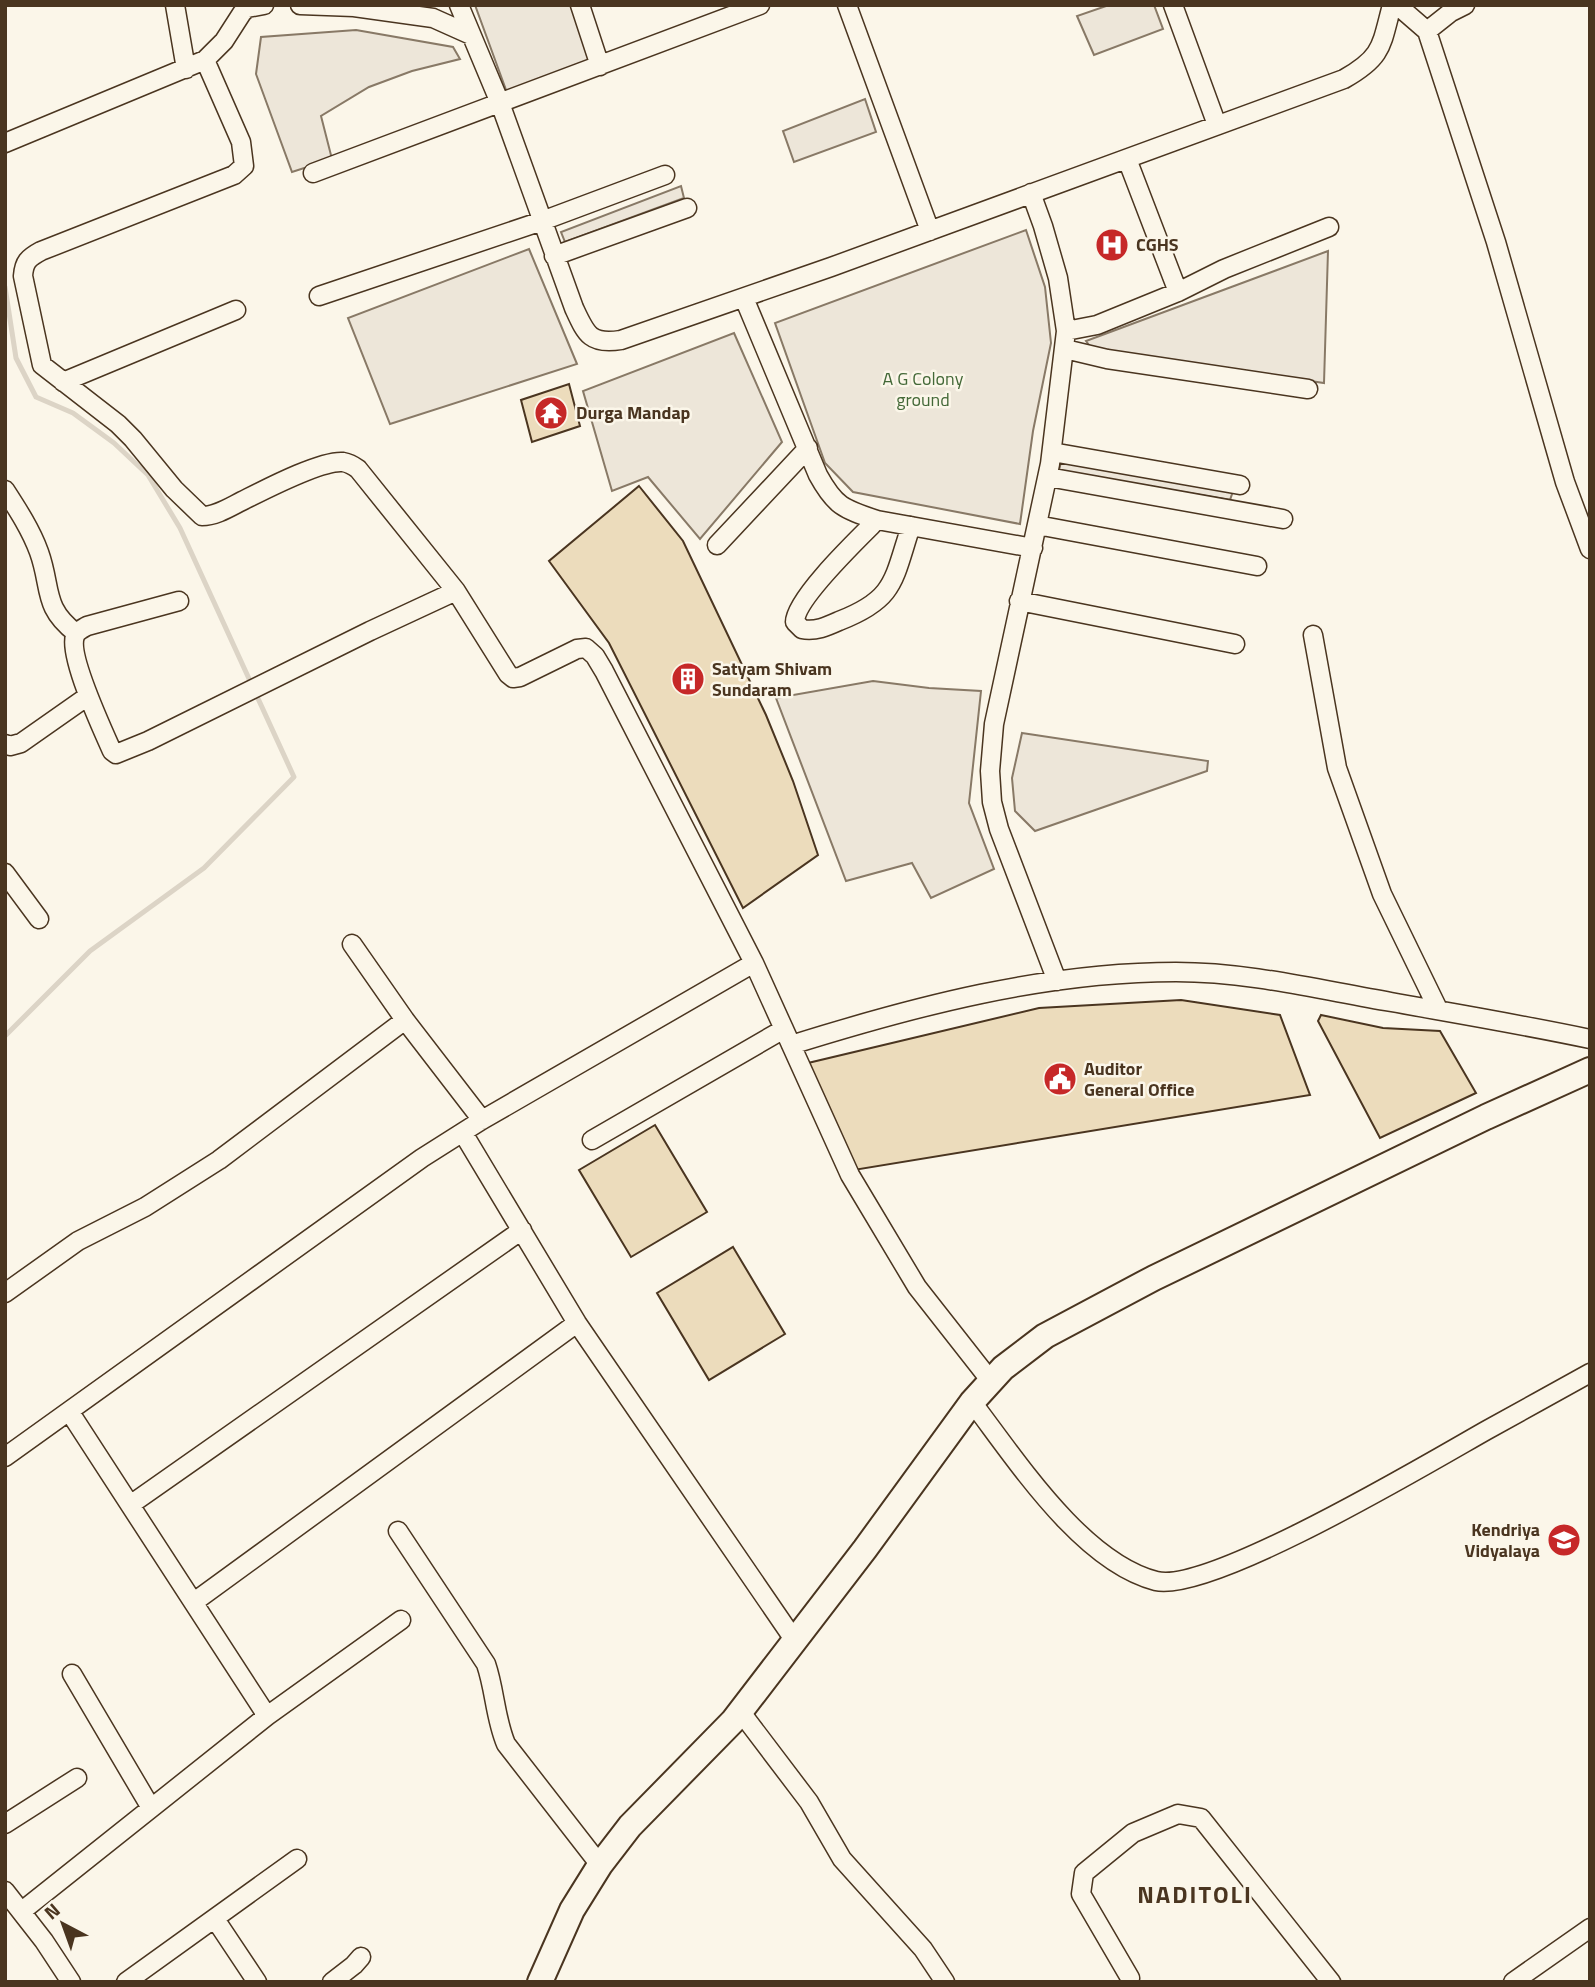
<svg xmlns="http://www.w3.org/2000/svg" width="1595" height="1987" font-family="'Titillium Web',sans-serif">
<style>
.green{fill:#ede6d9;stroke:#887966;stroke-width:2}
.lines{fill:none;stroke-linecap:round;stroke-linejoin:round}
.stream{stroke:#dcd4c6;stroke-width:5}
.building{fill:#ecdcbc;stroke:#4a3520;stroke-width:2}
.street-casing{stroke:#4a3520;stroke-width:21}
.secondary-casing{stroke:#4a3520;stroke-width:28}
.street{stroke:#fbf6e9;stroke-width:18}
.secondary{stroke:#fbf6e9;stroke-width:24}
.labels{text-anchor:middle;stroke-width:5;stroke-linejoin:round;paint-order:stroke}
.poi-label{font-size:18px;font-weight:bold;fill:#4a3520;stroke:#fbf6e9;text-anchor:start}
.park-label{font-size:18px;fill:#436837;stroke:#fbf6e9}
.district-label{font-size:24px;font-weight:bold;letter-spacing:2px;fill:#4a3520;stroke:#fbf6e9}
</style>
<rect width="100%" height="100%" fill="#fbf6e9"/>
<path class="green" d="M 475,5 L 574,5 L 595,63 L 509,98 Z
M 1109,5 L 1154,5 L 1163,29 L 1094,55 L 1077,16 Z
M 356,30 L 453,47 L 460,59 L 412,71 L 369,87 L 321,116 L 332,159 L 292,172 L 256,74 L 261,37 Z
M 865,99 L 876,132 L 794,162 L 783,131 Z
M 681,186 L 684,198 L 565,242 L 561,232 Z
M 1026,230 L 1045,287 L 1051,343 L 1033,431 L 1020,524 L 853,492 L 825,463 L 775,323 Z
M 529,249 L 577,364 L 390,424 L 348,318 Z
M 1328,251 L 1324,383 L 1092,349 L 1086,341 Z
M 734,333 L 782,442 L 700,539 L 648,477 L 612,491 L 583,391 Z
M 1061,461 L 1233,491 L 1230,500 L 1059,471 Z
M 873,681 L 929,688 L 981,691 L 969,803 L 994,869 L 931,898 L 912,863 L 846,881 L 776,698 Z
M 1022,733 L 1208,761 L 1207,771 L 1035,831 L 1015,811 L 1012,778 Z"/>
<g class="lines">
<path class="stream" d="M 5,287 L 16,358 L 36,397 L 73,413 L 114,443 L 148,475 L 180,528 L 294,777 L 204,868 L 90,951 L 5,1036"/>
</g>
<path class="building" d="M 569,384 L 580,426 L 532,442 L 521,400 Z
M 639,486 L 683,541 L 766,715 L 793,781 L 818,855 L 743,908 L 609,643 L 549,561 Z
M 1181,1000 L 1280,1015 L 1310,1095 L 854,1170 L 808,1063 L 1039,1008 Z
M 1321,1015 L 1383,1028 L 1440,1031 L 1476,1093 L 1380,1138 L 1318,1021 Z
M 655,1125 L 707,1212 L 631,1257 L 579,1170 Z
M 733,1247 L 785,1334 L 709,1380 L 657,1293 Z"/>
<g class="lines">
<defs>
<path id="street" d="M 175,5 L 186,69
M 300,5 L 354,7 L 433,18 L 471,35
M 459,5 L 500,103 L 574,308 C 586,334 590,345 621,340 L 831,267 L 1344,79 C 1383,57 1381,46 1392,5
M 580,5 L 600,66
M 847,5 L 930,231
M 1173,5 L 1217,125
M 1397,5 L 1427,31 L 1496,242 L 1565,482 L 1590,549
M 1427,31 L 1451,12 L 1465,5
M 205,60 L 241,142 L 244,166 L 234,175 L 41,251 C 28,258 24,262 23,276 L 42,365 L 118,424 L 133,439 L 174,489 L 202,516 C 216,516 230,507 242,501 C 264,490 321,460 343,462 C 349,463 354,466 358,469 L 456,591 L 508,674 L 513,678 L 520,677 L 577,649 L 586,648 L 595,656 L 604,671 L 754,963 L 850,1175 L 917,1287 L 990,1380
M 5,143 L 205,60 L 224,41 L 242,13 L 247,8 L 264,5
M 1127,159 L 1178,292 L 1224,269 L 1329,227
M 313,173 L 760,5
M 1031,193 L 1043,226 L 1058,278 L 1066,331 L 1050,464 L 994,724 L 990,771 L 992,802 L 999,829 L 1057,981
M 554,256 L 687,208
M 319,296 L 542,221 L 665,175
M 744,298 L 818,475 C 835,506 843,509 877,520 L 1033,548
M 1066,331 L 1097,325 L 1178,292
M 1065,349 L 1107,359 L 1308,389
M 63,382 L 236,310
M 1052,452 L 1240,485
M 1048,477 L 1283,519
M 5,490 C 18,510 31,530 39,552 C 52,588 42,607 76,633
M 877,520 C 859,538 795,599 795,622 L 802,629 C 815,632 828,626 839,621 C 896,599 893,580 911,526
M 1037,525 L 1257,566
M 717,545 L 808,448
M 179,601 L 87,626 C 82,629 77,631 75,636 C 68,655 103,731 112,751 L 116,754 L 148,741 L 370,631 L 456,591
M 1019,601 L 1235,644
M 1313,635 L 1337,768 L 1382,894 L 1438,1009
M 5,744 L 10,746 L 21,743 L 88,696
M 5,873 L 39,919
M 352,944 L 405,1020 L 482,1120
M 791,1045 C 916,1006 1045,972 1176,972 C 1249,972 1320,990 1391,1002 C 1458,1014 1524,1025 1590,1039
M 463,1133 L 577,1323 L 795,1641
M 592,1140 L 784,1029
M 5,1293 L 78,1241 L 145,1207 L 219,1160 L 405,1020
M 972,1402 C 1017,1461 1082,1562 1156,1581 C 1210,1594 1432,1461 1487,1430 C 1521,1411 1556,1392 1590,1373
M 69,1411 L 267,1716
M 5,1457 L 422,1158 L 482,1120 L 754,963
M 130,1505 L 522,1230
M 398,1531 L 486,1664 C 495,1690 495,1718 506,1744 L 600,1865
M 194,1602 L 577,1323
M 72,1674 L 151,1808
M 740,1711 L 809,1802 L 842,1859 L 923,1949 L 945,1982
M 5,1824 L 77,1778
M 5,1891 L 44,1941 L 71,1982
M 22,1911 L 267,1716 L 401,1620
M 215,1919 L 257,1982
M 1130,1978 L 1081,1894 L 1084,1873 L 1133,1833 L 1178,1814 L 1201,1818 L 1331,1982
M 126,1982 L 297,1859
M 332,1982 L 354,1965 L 361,1957
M 1513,1982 L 1590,1928"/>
<path id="secondary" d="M 540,1982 L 572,1910 L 600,1865 L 630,1826 L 733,1721 L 865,1549 L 972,1402 L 1003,1368 L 1045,1336 L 1154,1278 L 1486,1117 L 1590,1070"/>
</defs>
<use href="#street" class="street-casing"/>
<use href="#secondary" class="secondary-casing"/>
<use href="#street" class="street"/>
<use href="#secondary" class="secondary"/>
</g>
<defs>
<symbol id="hospital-disc" viewBox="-11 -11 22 22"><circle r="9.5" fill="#c62828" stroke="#fbf6e9"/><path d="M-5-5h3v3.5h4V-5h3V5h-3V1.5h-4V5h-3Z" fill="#fff"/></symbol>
<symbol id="temple-disc" viewBox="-11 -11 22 22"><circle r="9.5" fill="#c62828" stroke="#fbf6e9"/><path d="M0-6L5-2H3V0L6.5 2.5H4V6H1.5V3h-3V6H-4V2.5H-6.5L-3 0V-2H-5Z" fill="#fff"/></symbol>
<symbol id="building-disc" viewBox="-11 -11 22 22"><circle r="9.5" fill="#c62828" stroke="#fbf6e9"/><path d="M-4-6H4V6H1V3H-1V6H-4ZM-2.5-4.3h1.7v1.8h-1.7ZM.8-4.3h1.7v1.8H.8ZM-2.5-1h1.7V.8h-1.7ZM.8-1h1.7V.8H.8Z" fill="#fff"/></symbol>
<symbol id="civic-disc" viewBox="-11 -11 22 22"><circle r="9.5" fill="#c62828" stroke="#fbf6e9"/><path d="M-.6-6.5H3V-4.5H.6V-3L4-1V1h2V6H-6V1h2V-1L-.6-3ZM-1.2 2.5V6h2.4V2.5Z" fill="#fff"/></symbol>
<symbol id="school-disc" viewBox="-11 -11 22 22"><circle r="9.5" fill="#c62828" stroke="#fbf6e9"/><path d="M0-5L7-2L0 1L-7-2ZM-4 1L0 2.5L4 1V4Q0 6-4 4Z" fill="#fff"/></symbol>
</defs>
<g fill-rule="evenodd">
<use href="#hospital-disc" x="1093" y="226" width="38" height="38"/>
<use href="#temple-disc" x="532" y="394" width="38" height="38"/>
<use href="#building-disc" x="669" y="660" width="38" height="38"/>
<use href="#civic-disc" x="1041" y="1060" width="38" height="38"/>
<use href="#school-disc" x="1545" y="1521" width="38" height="38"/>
</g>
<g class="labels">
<g class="poi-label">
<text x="1136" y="251">CGHS</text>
<text x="576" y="419">Durga Mandap</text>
<text x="712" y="675">Satyam Shivam<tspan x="712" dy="21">Sundaram</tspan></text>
<text x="1084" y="1075">Auditor<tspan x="1084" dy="21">General Office</tspan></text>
<text x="1540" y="1536" text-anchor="end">Kendriya<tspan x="1540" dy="21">Vidyalaya</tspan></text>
</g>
<g class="park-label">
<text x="923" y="385">A G Colony<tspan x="923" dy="21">ground</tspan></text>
</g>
<g class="district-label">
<text x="1195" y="1903">NADITOLI</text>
</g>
</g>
<rect width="1595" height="1987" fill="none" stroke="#4a3520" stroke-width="14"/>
<g transform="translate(63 1924) rotate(319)" stroke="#fbf6e9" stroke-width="5" paint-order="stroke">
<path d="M0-5L12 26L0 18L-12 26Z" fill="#4a3520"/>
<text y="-10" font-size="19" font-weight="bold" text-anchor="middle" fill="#4a3520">N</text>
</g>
</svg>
